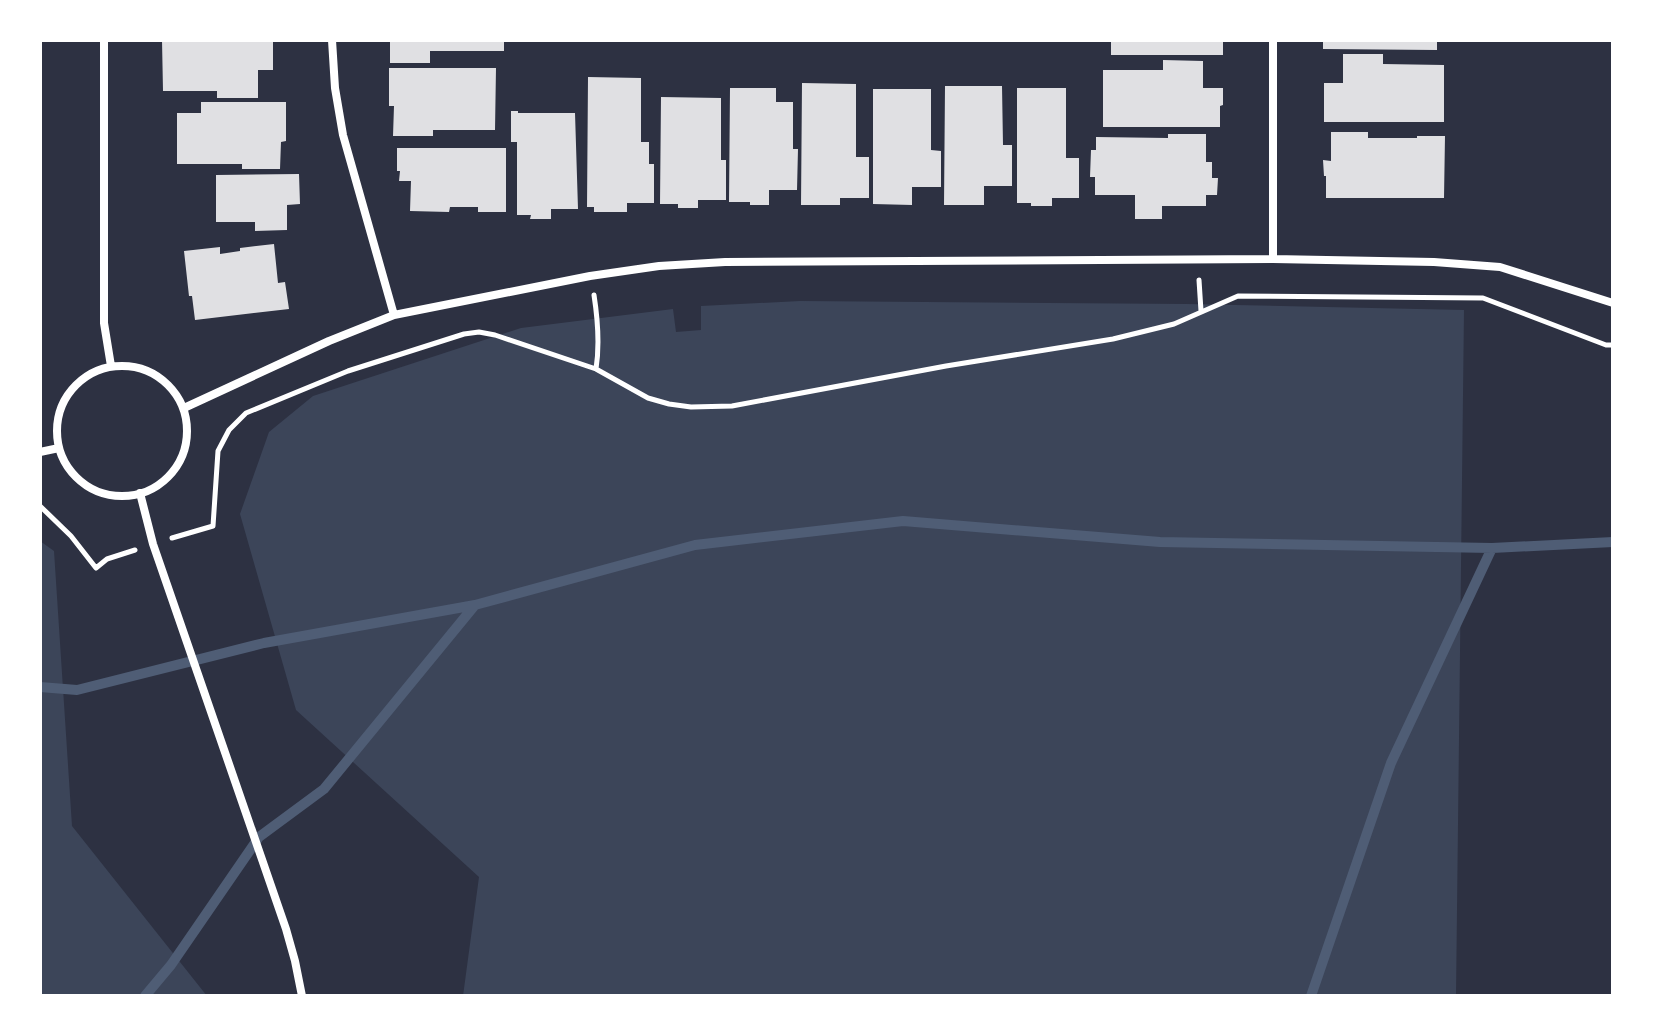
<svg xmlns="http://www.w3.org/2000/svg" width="1653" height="1036" font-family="Mulish,sans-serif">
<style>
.green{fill:#3c4559}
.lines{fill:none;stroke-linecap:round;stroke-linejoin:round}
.stream{stroke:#4f5d75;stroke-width:10}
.building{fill:#e0e0e3}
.path{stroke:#fff;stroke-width:5}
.minor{stroke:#fff;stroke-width:8}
</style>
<rect width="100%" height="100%" fill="#2d3142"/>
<path class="green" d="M 800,301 L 1187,304 L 1464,310 L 1456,996 L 463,996 L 479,877 L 296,710 L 240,514 L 269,432 L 313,396 L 521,328 L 673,309 L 676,332 L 701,330 L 701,306 Z
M 40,541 L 54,551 L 72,826 L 207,996 L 40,996 Z"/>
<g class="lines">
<path class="stream" d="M 40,687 L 77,690 L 264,643 L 475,605
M 145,996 L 171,965 L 259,837 L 324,789 L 475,605 L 695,545 L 903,521 L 1160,542 L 1492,548 L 1613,542
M 1311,996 L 1391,763 L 1492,548"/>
</g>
<path class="building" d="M 162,40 L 273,40 L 273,70 L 258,70 L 258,98 L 217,98 L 217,91 L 163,91 Z
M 390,40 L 504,40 L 504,51 L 430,51 L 430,63 L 390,63 Z
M 1111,40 L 1223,40 L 1223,55 L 1111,55 Z
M 1323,40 L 1437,40 L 1437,50 L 1323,49 Z
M 1343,54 L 1383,54 L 1383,64 L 1444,65 L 1444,122 L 1324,122 L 1324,83 L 1343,83 Z
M 1163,60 L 1203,61 L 1203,88 L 1223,88 L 1223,105 L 1220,106 L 1220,127 L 1103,127 L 1103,70 L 1163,70 Z
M 389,68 L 496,68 L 495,130 L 433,130 L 433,136 L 393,136 L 394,106 L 389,106 Z
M 588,77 L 641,78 L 641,142 L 649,142 L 649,164 L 654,164 L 654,203 L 627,203 L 627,212 L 594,212 L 594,207 L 587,207 Z
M 802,83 L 856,84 L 856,157 L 869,157 L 869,198 L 840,198 L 840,205 L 801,205 Z
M 945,86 L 1002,86 L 1003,145 L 1012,145 L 1012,186 L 984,186 L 984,205 L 944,205 Z
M 730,88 L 776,88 L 776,102 L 793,102 L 793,149 L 798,149 L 797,190 L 769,190 L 769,205 L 750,205 L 750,202 L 729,202 Z
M 1017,88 L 1066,88 L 1066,158 L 1079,158 L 1079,198 L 1052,198 L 1052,206 L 1031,206 L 1031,203 L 1017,203 Z
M 873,89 L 931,89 L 931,150 L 941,151 L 941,187 L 912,187 L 912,205 L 873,204 Z
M 661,97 L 721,98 L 721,160 L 726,160 L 726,200 L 698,200 L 698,208 L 678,208 L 678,204 L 660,204 Z
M 201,102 L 286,102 L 286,141 L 281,142 L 280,169 L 242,169 L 242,164 L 177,164 L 177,113 L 201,113 Z
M 511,111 L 518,111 L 518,113 L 575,113 L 578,209 L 551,209 L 551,219 L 530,219 L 531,215 L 517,215 L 517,142 L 511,142 Z
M 1331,132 L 1368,132 L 1368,138 L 1417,138 L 1417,136 L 1445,136 L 1444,198 L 1326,198 L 1326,176 L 1324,176 L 1323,160 L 1331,161 Z
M 1168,134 L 1206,134 L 1206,162 L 1212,162 L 1212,178 L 1218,178 L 1217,195 L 1206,195 L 1206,206 L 1162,206 L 1162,219 L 1135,219 L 1135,195 L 1095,195 L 1095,177 L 1090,177 L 1091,150 L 1096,150 L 1096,137 L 1168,138 Z
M 397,148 L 506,148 L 506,212 L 478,212 L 478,207 L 450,207 L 449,212 L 410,211 L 411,181 L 399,181 L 400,171 L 397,171 Z
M 299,174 L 300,204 L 287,205 L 287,230 L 255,231 L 255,222 L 216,222 L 216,175 Z
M 274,244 L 278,283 L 285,282 L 289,309 L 195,320 L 192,296 L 189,296 L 184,251 L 220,247 L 220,254 L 240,251 L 240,248 Z"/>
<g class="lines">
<path class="path" d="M 1199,280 L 1201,311
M 594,295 C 598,321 600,344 596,369
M 40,506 L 71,536 L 96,568 L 107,559 L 135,550
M 172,538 L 213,526 L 218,451 L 229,430 L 246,413 L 348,371 L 464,334 L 479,332 L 495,335 L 596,369 L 648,398 L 669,404 L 691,407 L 732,406 L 946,366 L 1113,339 L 1174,324 L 1238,296 L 1483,298 L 1606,345 L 1613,345"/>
<path class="minor" d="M 104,40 L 104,323 L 111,366
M 332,40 L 335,88 L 343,135 L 394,315
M 1273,259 L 1273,40
M57 431a65 65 0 1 1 130 0a65 65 0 1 1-130 0Z
M 184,408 L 329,341 L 394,315 L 590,276 L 659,266 L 725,262 L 1273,259 L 1434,262 L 1500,267 L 1613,303
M 40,452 L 59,448
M 140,493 L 153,544 L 286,929 L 295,961 L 302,996"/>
</g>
<rect width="1653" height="1036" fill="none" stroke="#ffffff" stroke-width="84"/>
</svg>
